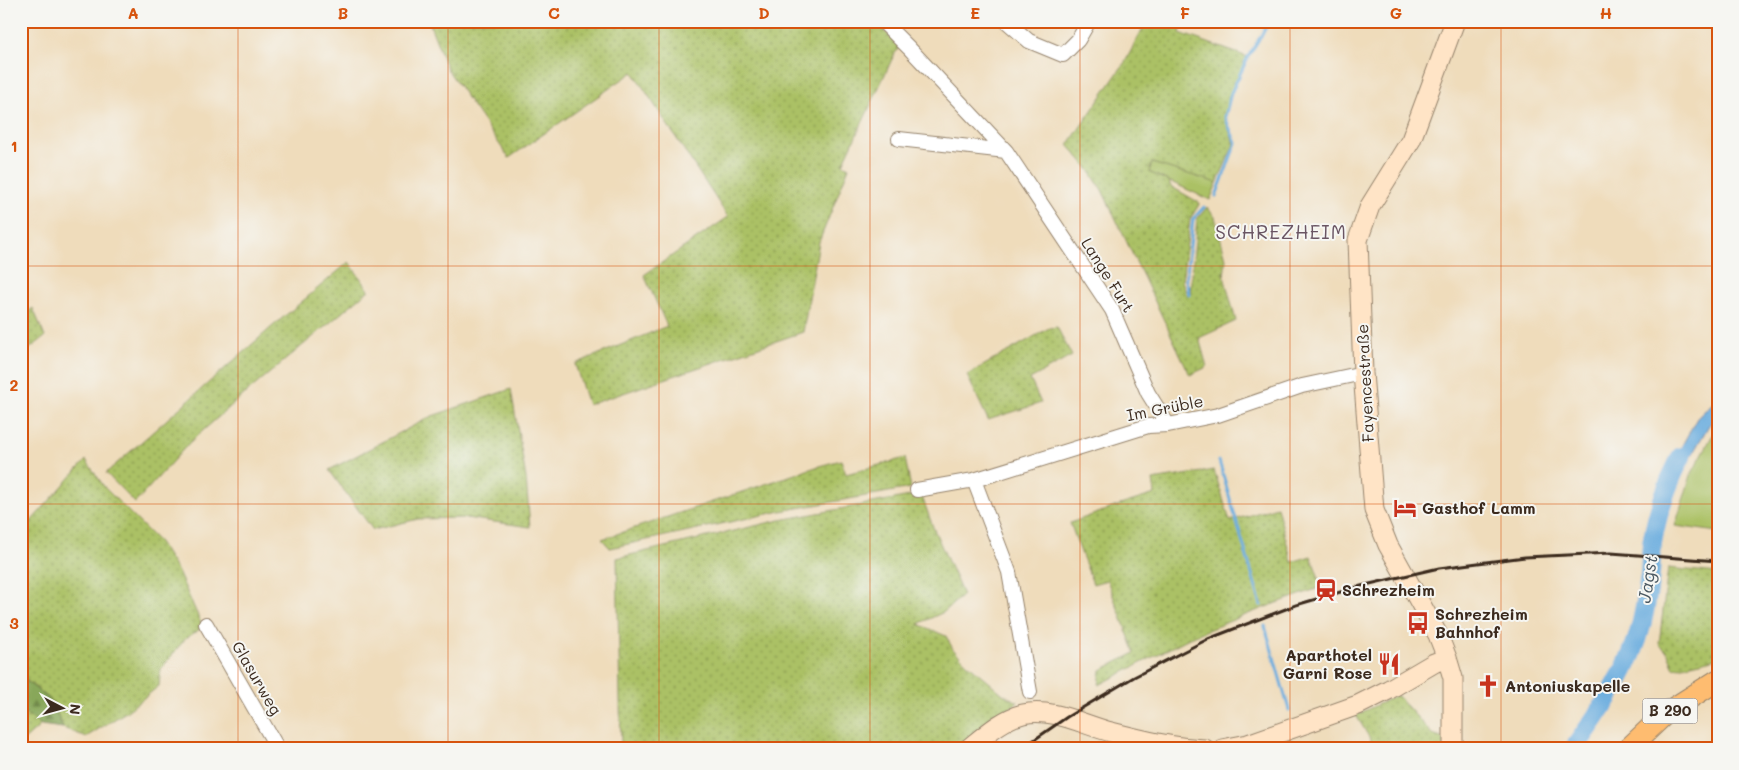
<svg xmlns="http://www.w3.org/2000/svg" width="1739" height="770" font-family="Mali,sans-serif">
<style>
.grass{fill:url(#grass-dots);stroke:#737642}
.forest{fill:url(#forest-firs);stroke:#62683c}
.garden{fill:#abc165;stroke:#737642}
.water{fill:#69acde;stroke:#526b7e}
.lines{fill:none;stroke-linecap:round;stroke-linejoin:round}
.stream{stroke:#69acde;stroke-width:3}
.river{stroke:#69acde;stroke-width:20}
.street-casing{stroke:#95836c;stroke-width:16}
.secondary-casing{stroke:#95836c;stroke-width:21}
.primary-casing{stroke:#95836c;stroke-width:23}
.street{stroke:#fff;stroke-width:14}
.secondary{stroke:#ffe4c6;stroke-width:19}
.primary{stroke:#febc70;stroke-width:21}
.rail{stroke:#3b2a1e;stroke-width:3}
.grid{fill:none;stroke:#d7540e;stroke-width:1;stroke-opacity:0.55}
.labels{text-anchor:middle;stroke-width:4;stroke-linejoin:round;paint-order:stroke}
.shield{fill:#f6f6f2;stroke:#73675e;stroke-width:1}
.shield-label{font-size:15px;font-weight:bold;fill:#3b2a1e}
.street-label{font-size:16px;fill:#3b2a1e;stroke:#f6f6f2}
.poi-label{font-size:16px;font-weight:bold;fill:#3b2a1e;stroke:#f6f6f2;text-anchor:start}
.water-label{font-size:18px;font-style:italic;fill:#4b5861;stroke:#f6f6f2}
.quarter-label{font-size:19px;letter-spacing:1px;fill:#6a5563;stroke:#f6f6f2}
.neatline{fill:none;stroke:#d7540e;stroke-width:2}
.grid-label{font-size:16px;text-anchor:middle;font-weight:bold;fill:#d7540e}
</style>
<defs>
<pattern id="grass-dots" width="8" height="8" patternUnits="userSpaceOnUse" patternTransform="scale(1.25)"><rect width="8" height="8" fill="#abc165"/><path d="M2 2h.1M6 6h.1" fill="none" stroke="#8c9d53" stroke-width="1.8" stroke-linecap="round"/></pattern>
<pattern id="forest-firs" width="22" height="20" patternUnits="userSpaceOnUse" patternTransform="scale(1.25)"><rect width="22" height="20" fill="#88a75a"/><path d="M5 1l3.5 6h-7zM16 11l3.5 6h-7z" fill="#70884a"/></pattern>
</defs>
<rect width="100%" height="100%" fill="#f6f6f2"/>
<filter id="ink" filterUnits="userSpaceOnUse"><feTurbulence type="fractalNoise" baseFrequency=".02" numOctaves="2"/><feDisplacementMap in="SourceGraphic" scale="10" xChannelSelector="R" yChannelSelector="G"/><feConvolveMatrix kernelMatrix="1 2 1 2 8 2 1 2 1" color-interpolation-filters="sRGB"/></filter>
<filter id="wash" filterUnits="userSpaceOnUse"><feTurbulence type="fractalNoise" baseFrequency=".0096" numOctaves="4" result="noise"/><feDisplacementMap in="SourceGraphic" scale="20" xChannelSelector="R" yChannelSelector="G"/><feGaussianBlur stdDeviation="1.12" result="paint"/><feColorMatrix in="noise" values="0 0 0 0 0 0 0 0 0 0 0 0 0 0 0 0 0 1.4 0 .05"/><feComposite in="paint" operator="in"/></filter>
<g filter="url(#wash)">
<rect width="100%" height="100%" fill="#efdcbb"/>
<path class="grass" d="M 438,21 L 874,21 L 900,46 L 894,55 L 843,164 L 849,167 L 819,242 L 803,332 L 588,405 L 575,364 L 667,326 L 644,275 L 728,217 L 633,72 L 509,158 L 447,69 L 430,25 Z
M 1151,21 L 1162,21 L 1181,29 L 1180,33 L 1248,57 L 1234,85 L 1225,117 L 1234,144 L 1217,183 L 1152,163 L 1149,172 L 1170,182 L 1170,186 L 1200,203 L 1190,219 L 1182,281 L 1187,295 L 1190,294 L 1197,219 L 1207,207 L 1215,217 L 1226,259 L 1224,276 L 1236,321 L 1199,338 L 1207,367 L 1190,375 L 1102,190 L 1087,167 L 1068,145 L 1125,62 L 1145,24 Z
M 349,262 L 369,290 L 247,392 L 190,442 L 135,503 L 106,473 L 274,325 Z
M 33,308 L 45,337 L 21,355 L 21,317 Z
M 1057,327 L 1072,356 L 1030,379 L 1041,403 L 988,420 L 967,375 L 1049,328 Z
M 511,389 L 526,478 L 530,527 L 466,518 L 418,519 L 373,530 L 329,470 L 432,416 Z
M 905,458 L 911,488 L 781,511 L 610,548 L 602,539 L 819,466 L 841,460 L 846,474 Z
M 86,460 L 105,488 L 159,542 L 178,572 L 203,627 L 185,639 L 161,669 L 159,686 L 126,712 L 86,737 L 63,728 L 52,701 L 21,676 L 21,526 L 24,529 Z
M 1214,470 L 1230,521 L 1277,507 L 1292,562 L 1311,556 L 1322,587 L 1266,607 L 1195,635 L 1099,685 L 1101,670 L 1135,653 L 1107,580 L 1093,584 L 1070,523 L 1120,505 L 1155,494 L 1153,480 Z
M 921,494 L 933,527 L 963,595 L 944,612 L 918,624 L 946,636 L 953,649 L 968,664 L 1003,694 L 1018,702 L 956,749 L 621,749 L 617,558 L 780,520 Z
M 1668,568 L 1718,573 L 1718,657 L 1713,659 L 1674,668 L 1668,653 L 1659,644 Z
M 1397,695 L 1433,735 L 1444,739 L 1444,749 L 1376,749 L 1356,715 Z
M 21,710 L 41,725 L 23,741 L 21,741 Z"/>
<path class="forest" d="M 21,677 L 52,701 L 63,728 L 41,725 L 21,710 Z"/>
<path class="garden" d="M 1152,163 L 1217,183 L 1210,200 L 1149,172 Z
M 1718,425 L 1718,532 L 1675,526 L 1691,475 Z"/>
<path class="water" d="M 1718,398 L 1718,416 L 1709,425 L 1677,481 L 1662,482 L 1697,418 Z"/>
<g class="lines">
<path class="stream" d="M 1216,196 L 1236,143 L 1225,117 L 1231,93 L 1248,57 L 1270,21
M 1189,294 L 1186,280 L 1193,219 L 1204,207
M 1219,461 L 1261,605
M 1265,626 L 1289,710
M 1302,747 L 1303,749"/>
<path class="river" d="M 1574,749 C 1600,711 1630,671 1641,626 C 1645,609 1648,591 1650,574 C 1651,563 1651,553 1652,543 C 1657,513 1667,484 1681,457"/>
</g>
</g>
<g filter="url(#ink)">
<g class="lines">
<defs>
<path id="street" d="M 882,21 L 909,48 L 1006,151 L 1112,310 L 1148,393 L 1168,425
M 1006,21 L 1029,41 L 1063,55 L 1078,40 L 1089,21
M 899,139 L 1006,151
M 974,480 L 1009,572 L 1030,692
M 917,490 L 974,480 L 1148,426 L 1168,425 L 1218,415 L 1302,386 L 1363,373
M 206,624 L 278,749"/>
<path id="secondary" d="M 968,749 C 984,736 1002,719 1023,714 C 1051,707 1084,725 1111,732 C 1142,740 1174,748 1205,749
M 1222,749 L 1248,744 L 1358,705 L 1388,690 L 1434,663 L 1447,658
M 1453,749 L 1453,678 L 1447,658 L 1438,635 L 1388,545 L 1374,510 L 1363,373 L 1358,240 L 1370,206 L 1411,140 L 1455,21"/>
<path id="primary" d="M 1628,749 L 1666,713 L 1718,680"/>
</defs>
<use href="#street" class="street-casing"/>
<use href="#secondary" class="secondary-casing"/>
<use href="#primary" class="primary-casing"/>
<use href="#street" class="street"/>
<use href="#secondary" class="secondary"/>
<use href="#primary" class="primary"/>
<path class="rail" d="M 1021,749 L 1067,717 L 1134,677 L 1208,639 L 1296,605 L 1361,586 L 1439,568 L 1525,557 L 1611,553 L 1718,561"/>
</g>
</g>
<path class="grid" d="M 238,21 L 238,749M 448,21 L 448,749M 659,21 L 659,749M 870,21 L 870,749M 1080,21 L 1080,749M 1290,21 L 1290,749M 1501,21 L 1501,749M 21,266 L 1718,266M 21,504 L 1718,504"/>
<defs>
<symbol id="hotel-bare" viewBox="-9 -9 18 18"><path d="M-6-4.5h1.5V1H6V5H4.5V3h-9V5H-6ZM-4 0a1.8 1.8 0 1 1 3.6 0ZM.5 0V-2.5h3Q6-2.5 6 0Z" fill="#c8321e" stroke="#f6f6f2" stroke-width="2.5" paint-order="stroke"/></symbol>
<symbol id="station-bare" viewBox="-9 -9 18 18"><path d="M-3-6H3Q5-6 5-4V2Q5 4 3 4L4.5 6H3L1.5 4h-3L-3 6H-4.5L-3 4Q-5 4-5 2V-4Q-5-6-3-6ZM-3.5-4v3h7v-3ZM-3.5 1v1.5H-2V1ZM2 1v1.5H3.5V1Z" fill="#c8321e" stroke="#f6f6f2" stroke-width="2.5" paint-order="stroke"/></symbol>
<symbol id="bus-bare" viewBox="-9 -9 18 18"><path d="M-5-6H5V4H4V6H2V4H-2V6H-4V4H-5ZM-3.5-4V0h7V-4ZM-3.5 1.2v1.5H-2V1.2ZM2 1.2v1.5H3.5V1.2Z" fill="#c8321e" stroke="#f6f6f2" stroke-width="2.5" paint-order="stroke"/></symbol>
<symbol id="restaurant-bare" viewBox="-9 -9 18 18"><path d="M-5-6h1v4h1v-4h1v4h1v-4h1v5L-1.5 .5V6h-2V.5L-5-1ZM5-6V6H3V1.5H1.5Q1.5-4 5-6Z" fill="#c8321e" stroke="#f6f6f2" stroke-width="2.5" paint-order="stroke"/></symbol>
<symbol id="church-bare" viewBox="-9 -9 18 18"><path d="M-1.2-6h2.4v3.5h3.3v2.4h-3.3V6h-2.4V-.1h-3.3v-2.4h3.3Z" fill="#c8321e" stroke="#f6f6f2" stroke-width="2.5" paint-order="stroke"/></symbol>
</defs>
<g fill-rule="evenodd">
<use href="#hotel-bare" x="1389" y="492" width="32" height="32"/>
<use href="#station-bare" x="1310" y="574" width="32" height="32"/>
<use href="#bus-bare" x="1402" y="607" width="32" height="32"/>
<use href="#restaurant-bare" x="1373" y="648" width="32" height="32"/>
<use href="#church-bare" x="1472" y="670" width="32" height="32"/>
</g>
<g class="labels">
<rect class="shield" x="1642.5" y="698.5" width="55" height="25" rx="4"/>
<g class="shield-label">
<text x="1670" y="716">B 290</text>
</g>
<g class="street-label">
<text transform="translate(1108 275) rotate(58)" y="6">Lange Furt</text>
<text transform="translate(1365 383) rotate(-93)" y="6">Fayencestraße</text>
<text transform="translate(1165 408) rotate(-11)" y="6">Im Grüble</text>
<text transform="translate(257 678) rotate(60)" y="6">Glasurweg</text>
</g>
<g class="poi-label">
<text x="1422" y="514">Gasthof Lamm</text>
<text x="1342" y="596">Schrezheim</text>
<text x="1435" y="620">Schrezheim<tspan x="1435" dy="18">Bahnhof</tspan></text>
<text x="1372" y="661" text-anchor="end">Aparthotel<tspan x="1372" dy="18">Garni Rose</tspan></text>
<text x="1505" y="692">Antoniuskapelle</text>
</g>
<g class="water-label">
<text transform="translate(1648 579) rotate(-81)" y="6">Jagst</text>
</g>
<g class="quarter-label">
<text x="1281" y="239">SCHREZHEIM</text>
</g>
</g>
<rect width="1739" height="770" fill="none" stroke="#f6f6f2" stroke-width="55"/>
<g transform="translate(62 708) rotate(96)" stroke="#f6f6f2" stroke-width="4" paint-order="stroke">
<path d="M0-4L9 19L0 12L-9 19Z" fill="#3b2a1e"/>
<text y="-8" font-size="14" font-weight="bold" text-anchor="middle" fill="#3b2a1e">N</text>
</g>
<rect x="28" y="28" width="1684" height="714" class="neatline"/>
<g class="grid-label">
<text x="133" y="19">A</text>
<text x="343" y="19">B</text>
<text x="554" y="19">C</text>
<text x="764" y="19">D</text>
<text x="975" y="19">E</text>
<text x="1185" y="19">F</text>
<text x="1396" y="19">G</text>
<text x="1606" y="19">H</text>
<text x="14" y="152">1</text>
<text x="14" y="391">2</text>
<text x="14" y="629">3</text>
</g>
</svg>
